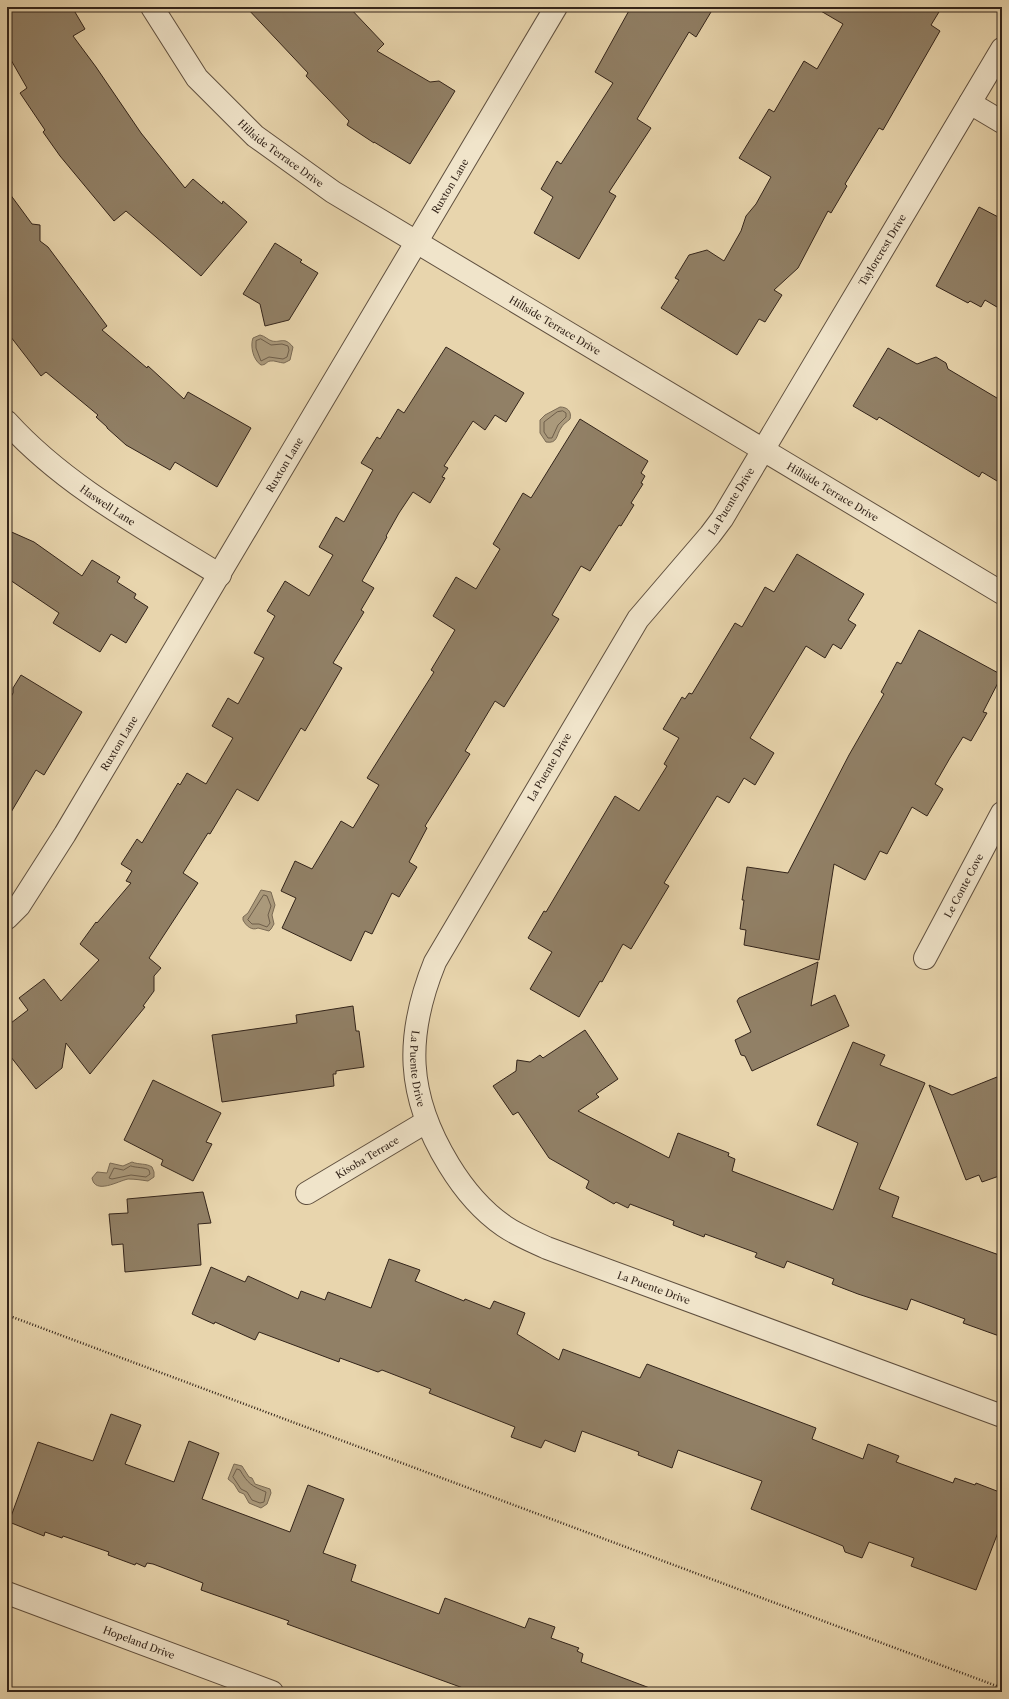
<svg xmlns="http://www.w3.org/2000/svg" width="1009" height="1699" font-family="'Libre Caslon Text',serif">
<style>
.water{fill:#aa997b;stroke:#7a6a54}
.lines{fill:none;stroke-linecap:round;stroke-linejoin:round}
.shore{stroke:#6e5e4a;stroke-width:1}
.building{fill:#918066;stroke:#33241a}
.minor-casing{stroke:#60503f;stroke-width:24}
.tertiary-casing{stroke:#60503f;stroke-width:24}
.path{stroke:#33241a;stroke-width:2.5;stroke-dasharray:1 2;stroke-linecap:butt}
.minor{stroke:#f0e4ca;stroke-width:22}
.tertiary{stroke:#f0e4ca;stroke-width:22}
.labels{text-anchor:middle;stroke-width:3;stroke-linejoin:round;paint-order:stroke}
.street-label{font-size:10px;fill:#33241a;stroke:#f0e4ca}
</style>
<rect width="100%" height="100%" fill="#e8d5ad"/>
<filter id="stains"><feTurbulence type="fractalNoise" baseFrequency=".005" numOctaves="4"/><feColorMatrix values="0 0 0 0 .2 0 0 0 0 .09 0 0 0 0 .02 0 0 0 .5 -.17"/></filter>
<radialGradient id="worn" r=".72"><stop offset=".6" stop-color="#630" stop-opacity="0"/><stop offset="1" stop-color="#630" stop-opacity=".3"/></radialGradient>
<path class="water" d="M 260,335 C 265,336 268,340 272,341 C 281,343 284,336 293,347 L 290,360 L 284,363 C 280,363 274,360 270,361 C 266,362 266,365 261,365 C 253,360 250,346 253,338 Z
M 560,407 C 567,407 572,411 570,419 C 567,422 563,424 561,428 C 556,435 558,444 546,442 L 540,433 L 540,420 L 545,415 Z
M 261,890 L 271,892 L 275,905 L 272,915 L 274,924 L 271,929 L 269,931 L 258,928 C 252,931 246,926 243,920 L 243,917 L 248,913 Z
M 132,1162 C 139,1165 146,1163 152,1167 L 154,1172 L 154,1177 L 148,1181 C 141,1180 135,1179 128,1179 C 118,1181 95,1195 92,1178 L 97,1172 L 107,1173 L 110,1163 L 123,1166 Z
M 234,1464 L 242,1466 L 249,1477 L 252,1478 L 255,1484 L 270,1489 L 271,1493 L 267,1504 L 261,1508 L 249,1503 L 244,1494 L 239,1492 L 234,1484 L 228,1479 Z"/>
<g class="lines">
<path class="shore" d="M 261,339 L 271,345 L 282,344 L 288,346 L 289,350 L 287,357 L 283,359 L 269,357 L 261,361 L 256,348 L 256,341 Z
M 563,411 L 566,413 L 566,417 L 558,425 L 552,438 L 548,438 L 544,432 L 544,422 L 557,412 Z
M 264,895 L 267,896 L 271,906 L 268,915 L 270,923 L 267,927 L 259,924 L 252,924 L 248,920 Z
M 131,1166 C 136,1168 145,1167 149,1170 L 150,1174 L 146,1177 L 131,1175 L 112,1179 L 109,1178 L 114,1168 L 123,1170 Z
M 237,1469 L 240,1470 C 248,1484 252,1486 266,1492 L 264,1502 L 260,1503 L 252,1500 L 247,1492 L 241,1489 L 233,1477 Z"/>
</g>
<path class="building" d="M 7,7 L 72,7 L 85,29 L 73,36 L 96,67 L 141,133 L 185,188 L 193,179 L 222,204 L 223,201 L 247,222 L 201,276 L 126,211 L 114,221 L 60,156 L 43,132 L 45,130 L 20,93 L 27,88 L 7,53 Z
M 246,7 L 349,7 L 384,44 L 377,51 L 430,82 L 439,81 L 455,91 L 410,164 L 374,142 L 374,143 L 347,125 L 349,121 L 306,76 L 308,73 Z
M 631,7 L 714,7 L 696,37 L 689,32 L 637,119 L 651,128 L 609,192 L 616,196 L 579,259 L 534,233 L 553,197 L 541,189 L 557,161 L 561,164 L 613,83 L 595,72 Z
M 814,7 L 942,7 L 931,25 L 940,31 L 883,130 L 879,128 L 845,184 L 847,186 L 831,213 L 828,211 L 798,268 L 774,290 L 782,295 L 765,322 L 759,319 L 737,355 L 661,308 L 679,280 L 675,278 L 689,255 L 707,250 L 724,261 L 741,231 L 746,216 L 756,204 L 771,177 L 739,158 L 769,109 L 774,112 L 804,61 L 817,69 L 843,24 Z
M 7,190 L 32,224 L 40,225 L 40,241 L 48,247 L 107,326 L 102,330 L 147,368 L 148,366 L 184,399 L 188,392 L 251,428 L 217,487 L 175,462 L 170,470 L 126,445 L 107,428 L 107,427 L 96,417 L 98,415 L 46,372 L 41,376 L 7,332 Z
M 979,207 L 1002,219 L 1002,310 L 985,300 L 981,307 L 970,301 L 968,303 L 936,286 Z
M 275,243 L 302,260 L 300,262 L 318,273 L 289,320 L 265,326 L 260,304 L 243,294 Z
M 446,347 L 524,393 L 506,422 L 495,415 L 485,430 L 473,421 L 444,466 L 448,468 L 442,477 L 445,478 L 430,503 L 413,492 L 399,513 L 386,536 L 387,537 L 362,581 L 374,588 L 361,610 L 364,612 L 333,663 L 342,668 L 305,731 L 301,728 L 258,801 L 237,789 L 210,834 L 208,833 L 183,873 L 198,883 L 149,958 L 161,968 L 154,976 L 154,991 L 143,1006 L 145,1007 L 90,1074 L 66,1043 L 62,1068 L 36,1089 L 7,1052 L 7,1026 L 28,1010 L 19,998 L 44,979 L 61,1001 L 99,960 L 80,944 L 96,922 L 97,923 L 131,883 L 126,881 L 132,871 L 121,864 L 137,839 L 142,843 L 178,783 L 180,785 L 187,773 L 206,784 L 233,738 L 212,726 L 228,698 L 238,704 L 264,658 L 254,653 L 275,616 L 267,611 L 285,581 L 309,596 L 333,555 L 319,547 L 336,517 L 344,522 L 373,470 L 361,463 L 377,437 L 380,439 L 398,409 L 404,413 Z
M 888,348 L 917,364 L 936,357 L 946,363 L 948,369 L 1002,401 L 1002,484 L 982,472 L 979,477 L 879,417 L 877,420 L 853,406 Z
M 580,419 L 648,461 L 641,473 L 645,476 L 641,483 L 643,484 L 631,503 L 634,505 L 621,526 L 619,525 L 590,571 L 581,566 L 552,615 L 559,619 L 504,707 L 495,701 L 465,751 L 470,754 L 425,826 L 427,828 L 409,862 L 417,867 L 399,897 L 392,893 L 372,934 L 365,931 L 351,961 L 282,928 L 296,898 L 281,891 L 295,861 L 312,869 L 341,821 L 353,828 L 379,785 L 367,778 L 434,672 L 431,670 L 455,630 L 433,616 L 456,577 L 476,589 L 500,549 L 493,544 L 523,493 L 531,498 Z
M 7,530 L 34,542 L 82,576 L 92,560 L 120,577 L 117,582 L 136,594 L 134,598 L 148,607 L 126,643 L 111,634 L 100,652 L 53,623 L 59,613 L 7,578 Z
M 797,554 L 864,594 L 848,620 L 856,625 L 841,649 L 833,644 L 825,658 L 806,646 L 750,738 L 774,753 L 755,785 L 744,778 L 729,803 L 717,796 L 664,883 L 669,886 L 631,949 L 623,944 L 602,982 L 600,981 L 579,1017 L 530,989 L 552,952 L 528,938 L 544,911 L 546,912 L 615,796 L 639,811 L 667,766 L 664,764 L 679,738 L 663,729 L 682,697 L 685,699 L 689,693 L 692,694 L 735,623 L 742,627 L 765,587 L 774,592 Z
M 919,630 L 1002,675 L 983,712 L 987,713 L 971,741 L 963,737 L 950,758 L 935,784 L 943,789 L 927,816 L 912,807 L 887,854 L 880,851 L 865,880 L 834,864 L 819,960 L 744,945 L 746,930 L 740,929 L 744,900 L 742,900 L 747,867 L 788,873 L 849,755 L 884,694 L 881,692 L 897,662 L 901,664 Z
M 21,675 L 82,712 L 44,775 L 36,770 L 7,819 L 7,704 L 13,693 L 13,688 Z
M 818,962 L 811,1006 L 835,995 L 849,1026 L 752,1071 L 745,1056 L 741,1055 L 735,1040 L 751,1032 L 737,1001 L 739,998 Z
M 353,1006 L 356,1031 L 359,1031 L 364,1067 L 336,1071 L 336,1074 L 333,1074 L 334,1086 L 222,1102 L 212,1035 L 297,1023 L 296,1015 Z
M 585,1030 L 618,1079 L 596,1094 L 599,1097 L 578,1111 L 669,1158 L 678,1133 L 729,1153 L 728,1156 L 735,1159 L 732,1171 L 833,1210 L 858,1143 L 817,1125 L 853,1042 L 885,1055 L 880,1065 L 925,1083 L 879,1189 L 899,1197 L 892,1217 L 1002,1256 L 1002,1337 L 963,1323 L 965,1319 L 911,1299 L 907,1310 L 858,1294 L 832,1284 L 834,1279 L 787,1261 L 784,1268 L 755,1257 L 757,1253 L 705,1234 L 704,1237 L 673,1225 L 674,1221 L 630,1204 L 628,1208 L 616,1202 L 614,1204 L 586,1188 L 589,1181 L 549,1158 L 518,1112 L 513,1115 L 493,1086 L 516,1071 L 517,1060 L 530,1062 L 540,1055 L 543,1058 Z
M 1002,1075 L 1002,1175 L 982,1182 L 979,1175 L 966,1180 L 929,1085 L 952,1095 Z
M 153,1080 L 221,1113 L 206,1142 L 212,1144 L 193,1181 L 161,1165 L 163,1160 L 124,1140 Z
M 203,1192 L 211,1223 L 198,1224 L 201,1265 L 125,1272 L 123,1244 L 112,1245 L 109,1214 L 128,1213 L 127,1199 Z
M 389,1259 L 420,1270 L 415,1281 L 464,1301 L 465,1299 L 490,1309 L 494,1301 L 525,1313 L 517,1334 L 559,1360 L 563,1349 L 640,1378 L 647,1364 L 816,1428 L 812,1439 L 863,1459 L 868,1444 L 899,1456 L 896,1462 L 953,1483 L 955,1478 L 975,1485 L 976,1483 L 1002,1493 L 1002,1522 L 976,1590 L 911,1566 L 914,1558 L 869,1542 L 862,1558 L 845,1552 L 843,1546 L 831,1541 L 751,1509 L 762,1481 L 678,1450 L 672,1468 L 638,1455 L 639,1452 L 582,1431 L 575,1452 L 545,1440 L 541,1448 L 511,1437 L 515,1427 L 429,1393 L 431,1389 L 382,1370 L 378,1372 L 340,1358 L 339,1362 L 259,1332 L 255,1340 L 215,1322 L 214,1324 L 192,1314 L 211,1267 L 245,1282 L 248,1276 L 298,1299 L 301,1291 L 325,1300 L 328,1292 L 371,1308 Z
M 111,1414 L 141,1425 L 125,1464 L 174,1482 L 189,1441 L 219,1453 L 202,1499 L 290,1532 L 308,1485 L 344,1499 L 323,1553 L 356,1565 L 351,1581 L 439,1614 L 445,1598 L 525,1628 L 529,1618 L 555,1627 L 551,1638 L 579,1648 L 577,1651 L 583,1654 L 581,1662 L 655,1690 L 654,1692 L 474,1692 L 287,1624 L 289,1621 L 201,1590 L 203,1583 L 153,1564 L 147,1563 L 145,1567 L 136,1563 L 135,1565 L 108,1555 L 109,1552 L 63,1536 L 62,1538 L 45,1532 L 44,1536 L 9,1522 L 38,1442 L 93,1461 Z"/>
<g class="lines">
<defs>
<g id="minor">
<path id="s1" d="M 1002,49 L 722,519 L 710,535 L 638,619 L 435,962 C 405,1036 406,1095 449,1165 C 463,1188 481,1210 504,1226 C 517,1235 532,1241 547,1248 L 1002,1416"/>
<path d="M 970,103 L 1002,122"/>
<path id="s2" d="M 7,422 C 66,487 146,529 220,575"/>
<path id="s3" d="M 7,918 L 19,906 L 65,834 L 556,7"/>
<path id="s4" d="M 925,958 L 1002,813"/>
<path id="s5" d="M 307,1193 L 426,1122"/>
<path id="s6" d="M 7,1593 L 272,1692"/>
</g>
<g id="tertiary">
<path id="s7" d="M 152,7 L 197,78 L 255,136 L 333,192 L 1002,593"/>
</g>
</defs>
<use href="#minor" class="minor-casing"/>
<use href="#tertiary" class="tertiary-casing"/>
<path class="path" d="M 7,1315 L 1002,1688"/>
<use href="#minor" class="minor"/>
<use href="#tertiary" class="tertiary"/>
</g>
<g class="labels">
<g class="street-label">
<text dy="4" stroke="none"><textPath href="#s7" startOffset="197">Hillside Terrace Drive</textPath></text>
<text dy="4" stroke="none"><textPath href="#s3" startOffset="856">Ruxton Lane</textPath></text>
<text transform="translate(882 250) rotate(-59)" y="4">Taylorcrest Drive</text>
<text dy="4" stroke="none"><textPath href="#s7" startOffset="521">Hillside Terrace Drive</textPath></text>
<text dy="4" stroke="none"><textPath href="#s3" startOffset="532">Ruxton Lane</textPath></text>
<text dy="4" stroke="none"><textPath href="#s7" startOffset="845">Hillside Terrace Drive</textPath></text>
<text transform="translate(731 501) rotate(-58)" y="4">La Puente Drive</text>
<text dy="4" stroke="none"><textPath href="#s2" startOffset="131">Haswell Lane</textPath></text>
<text dy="4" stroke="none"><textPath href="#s3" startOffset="208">Ruxton Lane</textPath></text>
<text transform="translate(549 767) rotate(-60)" y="4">La Puente Drive</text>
<text dy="4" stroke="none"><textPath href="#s4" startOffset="82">Le Conte Cove</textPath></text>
<text dy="4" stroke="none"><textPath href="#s1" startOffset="1186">La Puente Drive</textPath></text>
<text dy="4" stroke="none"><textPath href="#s5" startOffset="70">Kisoba Terrace</textPath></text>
<text dy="4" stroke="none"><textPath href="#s1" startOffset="1534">La Puente Drive</textPath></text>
<text dy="4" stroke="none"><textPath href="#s6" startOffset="141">Hopeland Drive</textPath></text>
</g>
</g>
<rect width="1009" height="1699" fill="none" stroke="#e8d5ad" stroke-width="24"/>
<rect x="8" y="8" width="993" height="1683" fill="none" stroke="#33241a" stroke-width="2"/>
<rect x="12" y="12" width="985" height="1675" fill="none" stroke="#33241a"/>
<rect width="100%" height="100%" filter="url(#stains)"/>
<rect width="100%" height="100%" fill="url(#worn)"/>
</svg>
